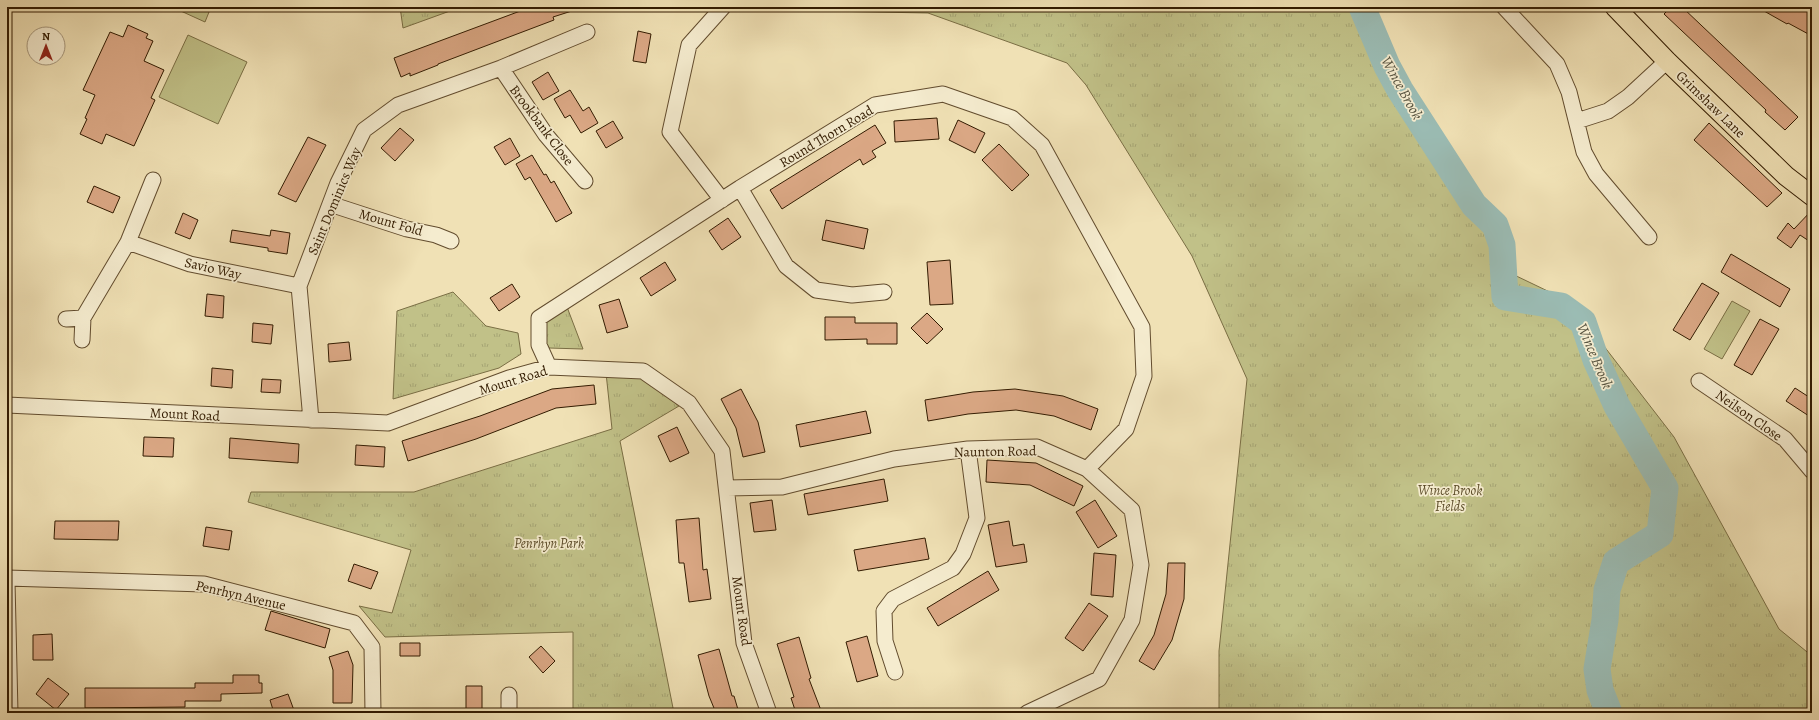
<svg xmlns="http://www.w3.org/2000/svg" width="1819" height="720" font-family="Alegreya,serif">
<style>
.grass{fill:#c1c188;stroke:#7a6e44}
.park{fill:url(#park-tufts);stroke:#7a6e44}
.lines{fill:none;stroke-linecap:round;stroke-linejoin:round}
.river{stroke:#9bbcb4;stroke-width:27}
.building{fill:#dba885;stroke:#321b01}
.minor-casing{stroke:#624c2e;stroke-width:17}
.major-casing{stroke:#321b01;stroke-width:21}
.minor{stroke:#f5eccf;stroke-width:15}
.major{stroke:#f0e1b5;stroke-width:19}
.labels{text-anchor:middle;stroke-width:3.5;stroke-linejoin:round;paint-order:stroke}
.street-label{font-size:14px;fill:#321b01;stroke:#f5eccf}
.park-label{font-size:14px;font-style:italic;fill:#5d4d2a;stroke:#f5eccf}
.water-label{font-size:15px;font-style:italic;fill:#575340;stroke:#f5eccf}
</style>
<defs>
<pattern id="park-tufts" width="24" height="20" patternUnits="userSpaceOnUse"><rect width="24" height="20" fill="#c1c188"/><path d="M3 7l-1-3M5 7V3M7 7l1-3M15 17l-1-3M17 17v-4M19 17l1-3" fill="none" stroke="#a6a574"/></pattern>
</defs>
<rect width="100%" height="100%" fill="#f0e1b5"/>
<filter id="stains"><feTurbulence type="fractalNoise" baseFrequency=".005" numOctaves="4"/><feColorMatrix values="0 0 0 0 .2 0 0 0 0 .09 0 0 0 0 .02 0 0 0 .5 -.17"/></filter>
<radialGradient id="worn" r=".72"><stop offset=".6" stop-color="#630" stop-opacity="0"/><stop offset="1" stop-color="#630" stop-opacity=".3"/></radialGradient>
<path class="grass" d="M 172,7 L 211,7 L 205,22 Z
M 188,35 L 247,62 L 218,124 L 159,97 Z
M 1732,301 L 1750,311 L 1722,359 L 1704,349 Z"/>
<path class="park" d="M 400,7 L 461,7 L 403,28 Z
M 825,7 L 1371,7 L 1386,45 L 1416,102 L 1451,163 L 1487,207 L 1504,225 L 1508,272 L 1583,308 L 1600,341 L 1674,437 L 1779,629 L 1812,656 L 1812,713 L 1219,713 L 1219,651 L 1247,379 L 1192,256 L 1086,85 L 1067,63 L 928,13 L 823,11 Z
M 453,292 L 486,326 L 518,333 L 521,354 L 499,368 L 393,399 L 397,311 Z
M 567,307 L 583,349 L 549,348 L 542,336 L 545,322 Z
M 606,373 L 641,375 L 679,406 L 620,441 L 674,713 L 573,713 L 573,632 L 385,637 L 359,606 L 392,613 L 411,550 L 248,502 L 251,492 L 414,492 L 612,429 Z"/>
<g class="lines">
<path class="river" d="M 1362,7 L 1387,66 L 1400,90 L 1474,205 L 1495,225 L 1502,245 L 1505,297 L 1561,306 L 1583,322 L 1596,360 L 1617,406 L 1665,488 L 1660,534 L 1616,562 L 1607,590 L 1605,620 L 1597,669 L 1600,690 L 1609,713"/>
</g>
<path class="building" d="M 531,7 L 577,7 L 578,9 L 553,17 L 554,20 L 438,64 L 438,65 L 410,76 L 410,73 L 401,77 L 394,58 Z
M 1671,7 L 1682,7 L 1798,117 L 1785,130 L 1765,112 L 1766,110 L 1664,14 Z
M 1757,7 L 1812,7 L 1812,36 L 1788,23 L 1787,24 Z
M 128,25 L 148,34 L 146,38 L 153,41 L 144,61 L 164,70 L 151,98 L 155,100 L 134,146 L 106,134 L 102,144 L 80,134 L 87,119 L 85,118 L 95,95 L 83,90 L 110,32 L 123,37 Z
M 638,31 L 651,34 L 646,63 L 633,61 Z
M 548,72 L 559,91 L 543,100 L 532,82 Z
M 570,90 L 583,111 L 589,107 L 598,123 L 581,133 L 570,115 L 565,118 L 554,99 Z
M 937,118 L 939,139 L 895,142 L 894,121 Z
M 958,120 L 985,133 L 975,153 L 949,140 Z
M 613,121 L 623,138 L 606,148 L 596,131 Z
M 1709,123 L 1782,193 L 1767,207 L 1694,140 Z
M 875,125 L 886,143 L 872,151 L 876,157 L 863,165 L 860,159 L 782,209 L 770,190 Z
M 400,128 L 414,140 L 395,161 L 381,148 Z
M 308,137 L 326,145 L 296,202 L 278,194 Z
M 510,138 L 520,156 L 505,165 L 494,147 Z
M 999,144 L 1029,175 L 1012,191 L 982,160 Z
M 532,155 L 544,175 L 546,174 L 551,183 L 554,181 L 572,213 L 556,222 L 530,177 L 525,180 L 516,164 Z
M 94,186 L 120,197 L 113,213 L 87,202 Z
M 1812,210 L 1812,243 L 1800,235 L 1791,248 L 1777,238 L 1788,223 L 1794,229 Z
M 183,213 L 198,220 L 190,239 L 175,233 Z
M 728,218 L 741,237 L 722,250 L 709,231 Z
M 826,220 L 868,229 L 864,249 L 822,240 Z
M 232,230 L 270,236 L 271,230 L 290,233 L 287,254 L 268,251 L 268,248 L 230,242 Z
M 1731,254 L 1790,289 L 1780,307 L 1721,272 Z
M 950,260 L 953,304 L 930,305 L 927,262 Z
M 665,262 L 676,280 L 651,296 L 640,278 Z
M 1702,283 L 1719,293 L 1690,340 L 1673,330 Z
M 512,284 L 520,297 L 499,311 L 490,298 Z
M 207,294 L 224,296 L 223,318 L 205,316 Z
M 619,299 L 628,327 L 607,333 L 599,305 Z
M 927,313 L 943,329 L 927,344 L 911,328 Z
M 825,317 L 855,317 L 855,323 L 897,323 L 897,344 L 867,344 L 867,339 L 825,340 Z
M 1760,319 L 1779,329 L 1752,375 L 1734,365 Z
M 253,323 L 273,325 L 271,344 L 252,342 Z
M 349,342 L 351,360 L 329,362 L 328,344 Z
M 212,368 L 233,370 L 232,388 L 211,386 Z
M 262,379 L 281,380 L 280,393 L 261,392 Z
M 594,385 L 596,404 L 556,408 L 476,439 L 408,461 L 402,441 L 480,416 L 552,389 Z
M 1795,388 L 1812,399 L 1812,418 L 1786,401 Z
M 741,389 L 758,422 L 765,452 L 743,457 L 736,428 L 721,399 Z
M 1015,389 L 1063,396 L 1098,409 L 1091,430 L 1054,416 L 1016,410 L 968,414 L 928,421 L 925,400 L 973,392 Z
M 866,411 L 871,433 L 800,447 L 796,425 Z
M 677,427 L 689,453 L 670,462 L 658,436 Z
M 144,437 L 174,438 L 173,457 L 143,456 Z
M 230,438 L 299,444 L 298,463 L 229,458 Z
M 356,445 L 385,447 L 384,467 L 355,465 Z
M 987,460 L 1036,463 L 1083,486 L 1074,506 L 1030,485 L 986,482 Z
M 884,479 L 888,501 L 808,515 L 804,494 Z
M 772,500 L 776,530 L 754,532 L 750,503 Z
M 1095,500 L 1117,536 L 1098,548 L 1076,512 Z
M 699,518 L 703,570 L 707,569 L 711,599 L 689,602 L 684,563 L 679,563 L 676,520 Z
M 55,521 L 119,521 L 118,540 L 54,539 Z
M 1009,521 L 1013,546 L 1024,544 L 1027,562 L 996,567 L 988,525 Z
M 206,527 L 232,531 L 229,550 L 203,546 Z
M 925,538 L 929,559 L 858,571 L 854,550 Z
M 1094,553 L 1116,555 L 1113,597 L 1091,595 Z
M 1168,563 L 1185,563 L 1184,599 L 1172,640 L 1154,670 L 1139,661 L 1154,635 L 1166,594 Z
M 354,564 L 378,572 L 371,589 L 348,581 Z
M 988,571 L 999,590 L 938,626 L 927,608 Z
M 1089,603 L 1108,616 L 1083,651 L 1065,638 Z
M 271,611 L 330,629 L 325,648 L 265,630 Z
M 52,634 L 53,660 L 33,660 L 33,635 Z
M 867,636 L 878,676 L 857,682 L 846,642 Z
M 799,637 L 811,678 L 809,679 L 822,713 L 796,713 L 791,698 L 794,697 L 777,644 Z
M 400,643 L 420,643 L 420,656 L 400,656 Z
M 541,646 L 555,661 L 543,673 L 529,657 Z
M 719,649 L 732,696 L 734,696 L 739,713 L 716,713 L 709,696 L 698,655 Z
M 348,651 L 353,665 L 352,703 L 333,703 L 333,670 L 329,657 Z
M 233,675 L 259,675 L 259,683 L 262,683 L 262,693 L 221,694 L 221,701 L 185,701 L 185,707 L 85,708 L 85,688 L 195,688 L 195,683 L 233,683 Z
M 48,678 L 69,694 L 56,710 L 36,694 Z
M 466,686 L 482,686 L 482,709 L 466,709 Z
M 288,694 L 295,713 L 274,713 L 270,700 Z"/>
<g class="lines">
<defs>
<path id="minor" d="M 1504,7 L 1557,64 L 1569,92 L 1584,152 L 1596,174 L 1649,237
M 501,68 L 546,135 L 585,181
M 1577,121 L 1608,111 L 1628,97 L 1667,61
M 740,188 L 786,266 L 816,290 L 852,295 L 884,292
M 722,200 L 670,132 L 689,45 L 723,7
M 330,204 L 407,229 L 436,235 L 451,241
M 128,242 L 190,264 L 299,286
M 66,319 L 83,318
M 82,340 L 83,318 L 128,242 L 153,180
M 549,367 L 539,345 L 539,318 L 740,188 L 875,105 L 943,94 L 1012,118 L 1042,145 L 1142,327 L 1144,376 L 1126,429 L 1087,469
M 1699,381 L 1785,439 L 1812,471
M 7,405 L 388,423 L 509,378 L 549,367 L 643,371 L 689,403 L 722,451 L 744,643 L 769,713
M 311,420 L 299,286 L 338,183 L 364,130 L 398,105 L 501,68 L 587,32
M 727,488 L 782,487 L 894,459 L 968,449 L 1037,447 L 1087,469 L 1132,510 L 1141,565 L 1132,620 L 1099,679 L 1027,713
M 7,578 L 204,584 L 354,623 L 372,647 L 373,713
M 7,582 L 10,713
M 895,672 L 885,641 L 884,611 L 893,599 L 953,568 L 963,554 L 977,518 L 968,449
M 509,695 L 509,713"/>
<path id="major" d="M 1615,7 L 1667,61 L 1786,176 L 1812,196"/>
</defs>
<use href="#minor" class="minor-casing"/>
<use href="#major" class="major-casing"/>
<use href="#minor" class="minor"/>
<use href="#major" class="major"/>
</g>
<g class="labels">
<g class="street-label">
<text transform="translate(1711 104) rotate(44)" y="5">Grimshaw Lane</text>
<text transform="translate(542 125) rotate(53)" y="5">Brookbank Close</text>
<text transform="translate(826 136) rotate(-31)" y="5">Round Thorn Road</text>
<text transform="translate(334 201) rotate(-67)" y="5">Saint Dominics Way</text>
<text transform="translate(391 222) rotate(16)" y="5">Mount Fold</text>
<text transform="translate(213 268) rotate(13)" y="5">Savio Way</text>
<text transform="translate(513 380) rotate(-17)" y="5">Mount Road</text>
<text transform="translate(185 414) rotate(3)" y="5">Mount Road</text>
<text transform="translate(1749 415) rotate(35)" y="5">Neilson Close</text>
<text transform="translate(995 451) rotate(-1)" y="5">Naunton Road</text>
<text transform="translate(241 595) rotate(13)" y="5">Penrhyn Avenue</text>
<text transform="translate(742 611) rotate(82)" y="5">Mount Road</text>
</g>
<g class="park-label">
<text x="1450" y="495">Wince Brook<tspan x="1450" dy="16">Fields</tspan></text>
<text x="549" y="548">Penrhyn Park</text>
</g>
<g class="water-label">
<text transform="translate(1402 88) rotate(61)" y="5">Wince Brook</text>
<text transform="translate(1595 356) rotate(67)" y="5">Wince Brook</text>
</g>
</g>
<rect width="1819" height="720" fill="none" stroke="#f0e1b5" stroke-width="24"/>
<rect x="8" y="8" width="1803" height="704" fill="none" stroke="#321b01" stroke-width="2"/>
<rect x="12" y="12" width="1795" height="696" fill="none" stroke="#321b01"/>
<g transform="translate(46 46)"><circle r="19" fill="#f5eccf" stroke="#a7987d"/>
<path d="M0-3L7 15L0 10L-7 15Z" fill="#8f2418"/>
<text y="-6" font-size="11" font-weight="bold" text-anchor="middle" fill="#321b01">N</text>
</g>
<rect width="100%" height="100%" filter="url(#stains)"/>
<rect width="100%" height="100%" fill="url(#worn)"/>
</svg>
